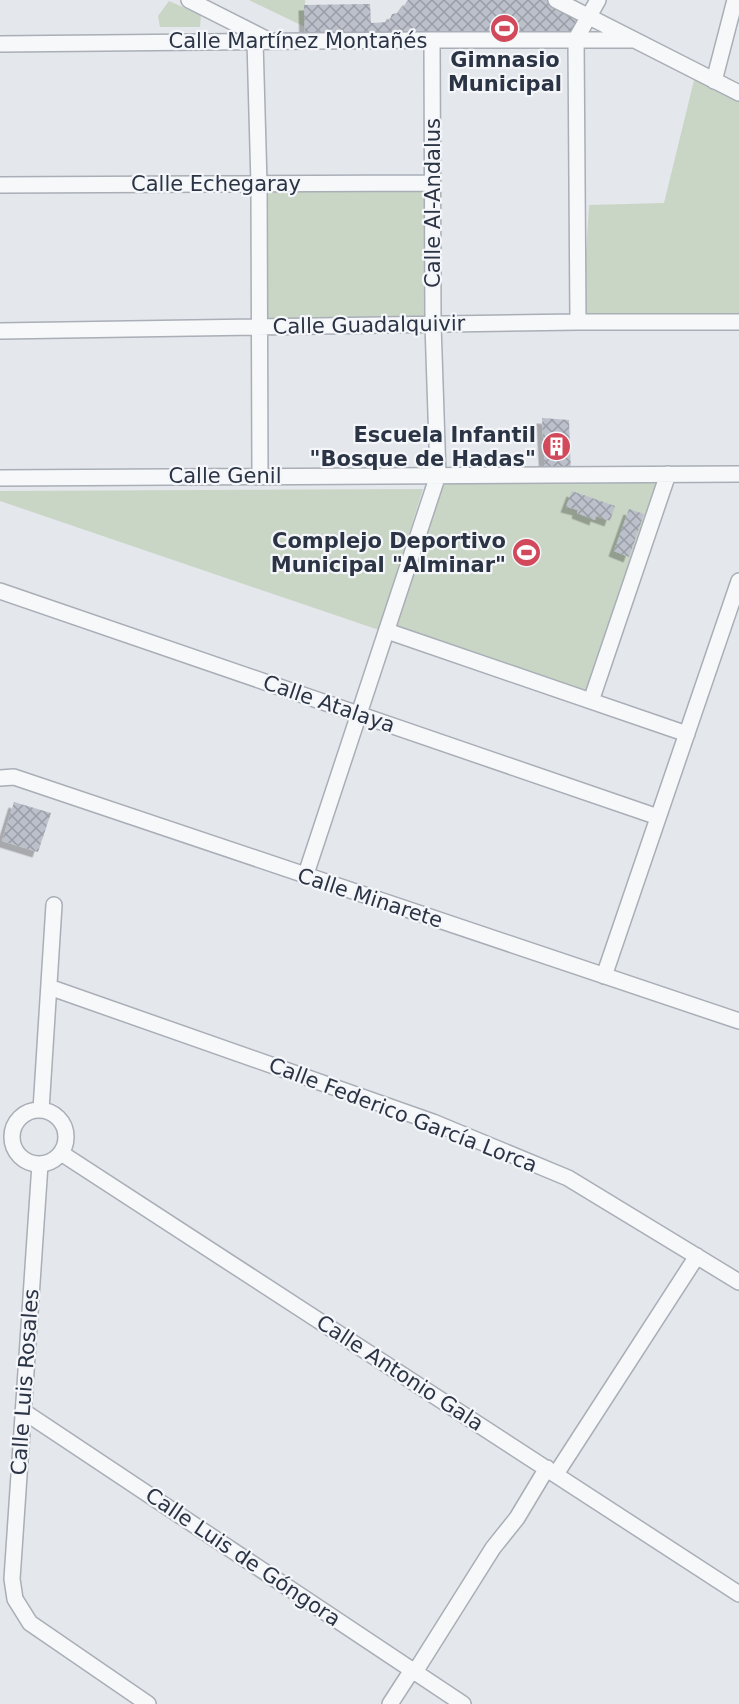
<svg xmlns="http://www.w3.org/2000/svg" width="739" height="1704" font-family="'DejaVu Sans',sans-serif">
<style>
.green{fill:#c9d6c5}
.building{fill:url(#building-cross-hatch);filter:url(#shadow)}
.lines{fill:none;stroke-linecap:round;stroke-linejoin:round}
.street-casing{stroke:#a9aeb7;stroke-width:18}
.street{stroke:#f7f8fa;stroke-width:15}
.labels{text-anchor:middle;stroke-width:4.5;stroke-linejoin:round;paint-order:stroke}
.street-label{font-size:21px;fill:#2b3445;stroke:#f4f6f9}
.poi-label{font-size:21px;font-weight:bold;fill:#2b3445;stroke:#f4f6f9;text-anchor:end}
</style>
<defs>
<pattern id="building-cross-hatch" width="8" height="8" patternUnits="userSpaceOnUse" patternTransform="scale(1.5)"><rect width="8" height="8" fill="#bbc0ca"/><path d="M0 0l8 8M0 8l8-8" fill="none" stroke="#989da6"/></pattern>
<filter id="shadow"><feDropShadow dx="-5.5" dy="5.5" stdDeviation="0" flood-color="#0004"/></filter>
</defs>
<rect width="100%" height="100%" fill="#e4e7ec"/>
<path class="green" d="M 249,0 L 305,0 L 305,27 Z
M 169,1 L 201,15 L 200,27 L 160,27 L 158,16 Z
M 696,72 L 739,93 L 739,322 L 582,319 L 589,205 L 664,203 Z
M 433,183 L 433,324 L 258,327 L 259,184 Z
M 668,474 L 591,701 L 387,631 L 438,475 Z
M 423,489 L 379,630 L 0,501 L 0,491 Z"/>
<path class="building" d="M 408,0 L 555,0 L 589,18 L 576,39 L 305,40 L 304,5 L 370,4 L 371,23 L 389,22 L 392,14 L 399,13 Z
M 542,418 L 569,420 L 571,475 L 545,474 Z
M 572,491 L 615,506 L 610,521 L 596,516 L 595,520 L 577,513 L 578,510 L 566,507 Z
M 629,509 L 644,514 L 629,557 L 614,551 Z
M 14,802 L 51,813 L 38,852 L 2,841 Z"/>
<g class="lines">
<defs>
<path id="street" d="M 189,0 L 266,39
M 556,0 L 739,93
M 255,41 L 259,184 L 260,476
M 0,44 L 427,40 L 632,40
M 714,81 L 735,0
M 0,185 L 433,183
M 578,322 L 576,39 L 598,0
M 0,331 L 578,322 L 739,322
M 0,478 L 739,474
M 0,591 L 658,817
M 387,631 L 687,734
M 591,701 L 668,474
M 0,778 L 14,777 L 739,1021
M 305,877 L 438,475 L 433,324 L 432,40
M 604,976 L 739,581
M 49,987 L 433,1122 L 568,1178 L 739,1282
M12 1137a27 27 0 1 1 54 0a27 27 0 1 1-54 0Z
M 41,1110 L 54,905
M 61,1153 L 739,1594
M 40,1164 L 12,1579 L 15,1599 L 30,1623 L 148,1704
M 23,1411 L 463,1704
M 556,1474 L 697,1256
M 415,1672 L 493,1548 L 517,1518 L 547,1468
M 390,1704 L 412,1670"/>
</defs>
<use href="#street" class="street-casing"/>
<use href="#street" class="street"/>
</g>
<defs>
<symbol id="stadium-disc" viewBox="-11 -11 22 22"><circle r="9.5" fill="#d1495b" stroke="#f4f6f9"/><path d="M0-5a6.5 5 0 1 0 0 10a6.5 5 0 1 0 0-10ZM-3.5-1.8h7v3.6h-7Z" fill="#fff"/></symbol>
<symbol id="building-disc" viewBox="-11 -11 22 22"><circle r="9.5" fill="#d1495b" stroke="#f4f6f9"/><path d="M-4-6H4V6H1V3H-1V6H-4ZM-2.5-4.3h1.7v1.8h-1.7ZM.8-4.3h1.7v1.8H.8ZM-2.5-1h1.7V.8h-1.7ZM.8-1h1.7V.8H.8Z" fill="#fff"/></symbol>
</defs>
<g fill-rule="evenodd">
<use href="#stadium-disc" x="488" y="12" width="33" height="33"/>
<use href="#building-disc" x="540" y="430" width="33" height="33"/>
<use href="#stadium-disc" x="510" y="536" width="33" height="33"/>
</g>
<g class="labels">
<g class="street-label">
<text x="298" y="48">Calle Martínez Montañés</text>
<text x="216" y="191">Calle Echegaray</text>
<text transform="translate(433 203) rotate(-90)" y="7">Calle Al-Andalus</text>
<text transform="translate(369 325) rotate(-1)" y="7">Calle Guadalquivir</text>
<text x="225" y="483">Calle Genil</text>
<text transform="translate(329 704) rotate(19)" y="7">Calle Atalaya</text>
<text transform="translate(370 898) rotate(18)" y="7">Calle Minarete</text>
<text transform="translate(403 1115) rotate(21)" y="7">Calle Federico García Lorca</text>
<text transform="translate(400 1373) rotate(33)" y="7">Calle Antonio Gala</text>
<text transform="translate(25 1382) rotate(-86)" y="7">Calle Luis Rosales</text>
<text transform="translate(243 1557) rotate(34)" y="7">Calle Luis de Góngora</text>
</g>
<g class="poi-label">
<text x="505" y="67" text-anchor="middle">Gimnasio<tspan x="505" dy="24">Municipal</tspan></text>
<text x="536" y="442">Escuela Infantil<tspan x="536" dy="24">"Bosque de Hadas"</tspan></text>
<text x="506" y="548">Complejo Deportivo<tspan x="506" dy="24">Municipal "Alminar"</tspan></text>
</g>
</g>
</svg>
